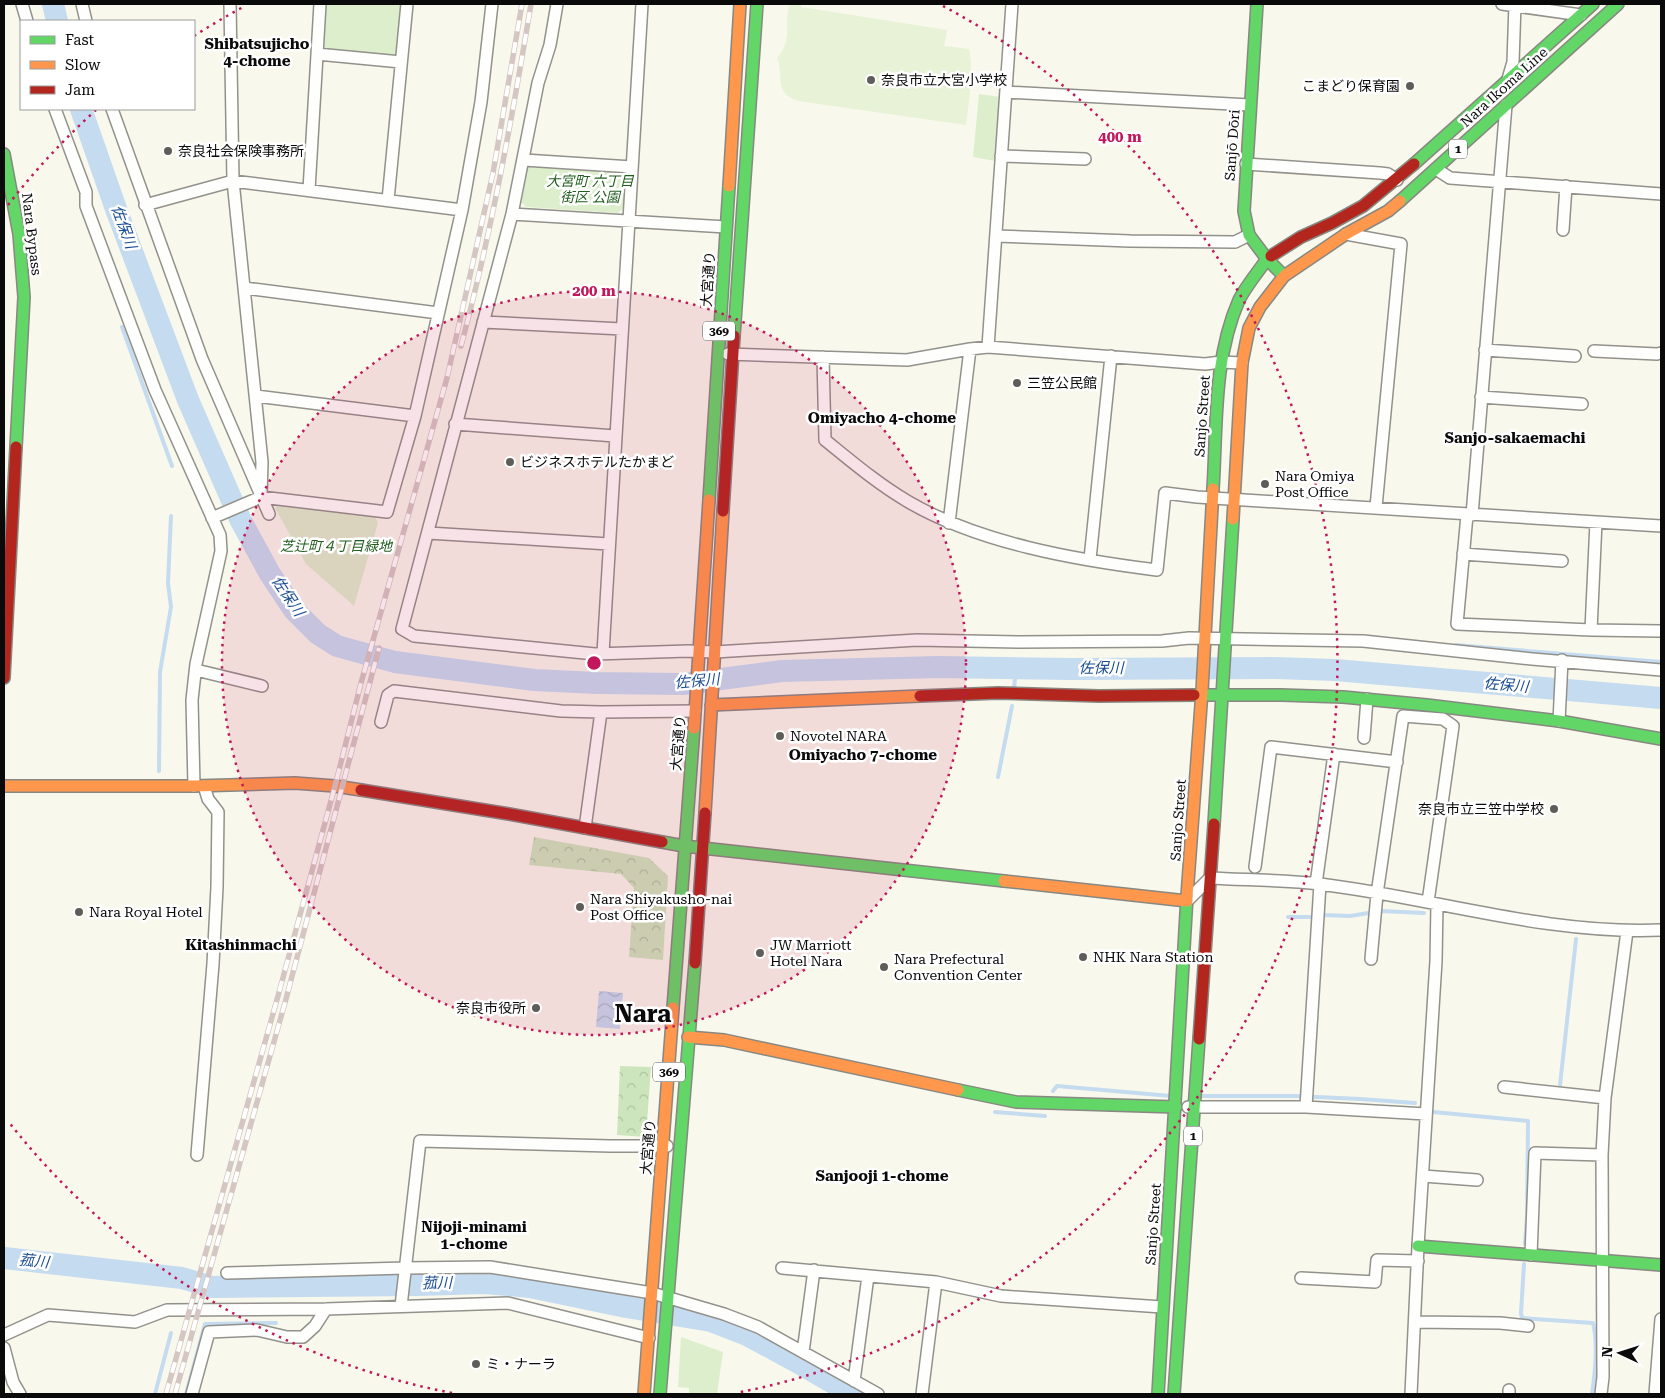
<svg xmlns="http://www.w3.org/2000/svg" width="1665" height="1398" font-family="'Roboto Serif','Noto Sans JP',serif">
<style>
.forest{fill:url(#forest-crowns)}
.park{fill:#ddeecd}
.pitch{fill:#e7f2d7}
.water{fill:url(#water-waves)}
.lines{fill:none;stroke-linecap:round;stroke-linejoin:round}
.stream{stroke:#c5dbf0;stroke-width:4}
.river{stroke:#c5dbf0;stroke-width:22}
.street-casing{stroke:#92918c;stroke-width:14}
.fast-casing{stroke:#888882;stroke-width:14}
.slow-casing{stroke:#888882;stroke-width:14}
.jam-casing{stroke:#888882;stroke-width:14}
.street{stroke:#fefefc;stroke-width:11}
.fast{stroke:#63d668;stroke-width:11}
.slow{stroke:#ff974d;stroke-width:11}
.jam{stroke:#b3261e;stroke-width:11}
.rail-casing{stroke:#d4c6c3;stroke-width:5.5}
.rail{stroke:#fff;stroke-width:4;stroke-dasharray:11;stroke-linecap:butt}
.ring{fill:none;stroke:#c2185b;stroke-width:2.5;stroke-dasharray:2.5 5}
.poi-dot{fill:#5e5d59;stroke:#fff;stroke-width:2}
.labels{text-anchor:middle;stroke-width:5;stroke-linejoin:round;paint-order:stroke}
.shield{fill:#fff;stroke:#545454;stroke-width:1}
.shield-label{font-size:12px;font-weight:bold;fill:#0a0a0a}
.poi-label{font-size:14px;fill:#0a0a0a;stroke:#fff;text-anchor:start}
.street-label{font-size:14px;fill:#0a0a0a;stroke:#fff}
.park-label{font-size:14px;font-style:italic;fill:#225d1f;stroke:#fff}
.neighbourhood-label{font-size:15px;font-weight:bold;fill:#0a0a0a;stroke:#fff}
.water-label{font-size:15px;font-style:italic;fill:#1b4d93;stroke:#fff}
.town-label{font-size:24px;font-weight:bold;fill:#0a0a0a;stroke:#fff}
.centre{fill:#c2185b;stroke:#fff;stroke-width:2.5}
.ring-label{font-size:15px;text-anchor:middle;font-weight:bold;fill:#c2185b;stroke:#fff;stroke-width:5;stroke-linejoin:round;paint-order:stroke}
</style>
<defs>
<pattern id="forest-crowns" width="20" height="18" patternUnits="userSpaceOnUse" patternTransform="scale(1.25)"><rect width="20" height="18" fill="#cce5bc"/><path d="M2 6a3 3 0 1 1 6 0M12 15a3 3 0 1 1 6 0" fill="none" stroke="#aec3a0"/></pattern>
<pattern id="water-waves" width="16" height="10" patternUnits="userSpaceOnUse" patternTransform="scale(1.25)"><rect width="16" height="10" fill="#c5dbf0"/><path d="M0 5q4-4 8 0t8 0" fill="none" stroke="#a8bbcc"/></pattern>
</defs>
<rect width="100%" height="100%" fill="#f9f8ec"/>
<path class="forest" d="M 534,837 L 649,858 L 668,876 L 663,960 L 629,957 L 634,888 L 621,874 L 529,865 Z
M 620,1066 L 651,1067 L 646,1137 L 617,1135 Z"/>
<path class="park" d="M 325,4 L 403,4 L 396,57 L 320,49 Z
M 979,94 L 1000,97 L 995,161 L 973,157 Z
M 533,164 L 620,169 L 626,175 L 624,208 L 618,213 L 526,207 L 520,201 L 527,168 Z
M 277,505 L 375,516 L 378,523 L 354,606 L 306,564 L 275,508 Z
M 681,1337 L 723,1352 L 717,1394 L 689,1394 L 689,1388 L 678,1387 Z"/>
<path class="pitch" d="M 790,4 L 801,4 L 801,7 L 947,30 L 944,46 L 969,49 C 974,75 969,99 966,125 L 798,101 C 772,92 785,76 777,58 C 794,39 783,23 790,4 Z"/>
<path class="water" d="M 599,991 L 623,993 L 620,1029 L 596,1027 Z"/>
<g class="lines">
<path class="stream" d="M 122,327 L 172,466
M 1456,645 L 1661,662
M 1014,689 L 1016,668
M 159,771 L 160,672 L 171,607 L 168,583 L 171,516
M 998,777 L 1012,706
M 1288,917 L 1310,917 L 1323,915 L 1350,916 L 1381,911 L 1424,913
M 1560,1085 L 1576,939
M 1053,1091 L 1057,1086 L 1171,1096
M 1200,1096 L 1295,1096 L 1360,1099 L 1415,1103
M 995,1112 L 1045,1116
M 1433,1112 L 1528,1121 L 1527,1216 L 1525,1244
M 1524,1264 L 1521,1313 L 1522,1318 L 1593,1323 C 1598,1343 1595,1374 1592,1394
M 155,1394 L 171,1333
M 186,1394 L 205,1324 L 276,1323"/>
<path class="river" d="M 53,4 L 57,21
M 81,109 L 116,209 L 188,400 L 241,521 L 270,574 L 294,610 L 318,634 L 337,646 L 395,662 L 534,680 L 597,683 L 683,684 L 782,671 L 938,667 L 1070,669 L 1275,668 L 1335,670 L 1661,698
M 4,1258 L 182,1278 L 212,1287 L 419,1285 L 485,1283 L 530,1287 L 626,1307 L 711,1321 L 747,1335 L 797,1362 L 852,1394"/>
<defs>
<path id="street" d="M 22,4 L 27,21
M 82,4 L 86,21
M 230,4 L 233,181 L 262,462 L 261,497
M 557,4 L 550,45 L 538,83 L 512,214 L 402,629 L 414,636 L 595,654 L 688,651 L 715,652 L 917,640 L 1019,642 L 1162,641 L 1189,638 L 1363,641 L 1532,659 L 1661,670
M 1502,4 L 1581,15
M 317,54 L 401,62
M 1508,79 L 1513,62 L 1515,4
M 1006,92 L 1250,105
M 55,109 L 86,192 L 86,206 L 155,390 L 220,535 L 221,551 L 196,664 L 192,700 L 194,786
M 112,109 L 202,359 L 269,514
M 1001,156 L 1085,159
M 524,160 L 632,167
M 1246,164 L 1380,173 L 1388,174 L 1397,180
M 1436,169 L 1450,178 L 1661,194
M 309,190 L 320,4
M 388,200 L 407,4
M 145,205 L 233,181 L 462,210
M 512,214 L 726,227
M 1563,230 L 1566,186
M 1346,234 L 1401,244 L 1376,507
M 996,236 L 1130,241 L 1235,242 L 1249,235
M 245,288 L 438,313
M 483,322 L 622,329
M 988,347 L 1012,4
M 1485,350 L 1575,356
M 1594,351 L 1657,354 L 1661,353
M 728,354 L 907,360 L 970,349 L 988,347 L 1205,364 L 1221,362 L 1242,363
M 823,357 L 825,440 C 851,461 878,484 907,501 C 978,543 1076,560 1157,570 L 1165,493 L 1197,497 L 1661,526
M 256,396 L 415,416
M 1481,397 L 1582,404
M 455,424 L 615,436
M 1467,515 L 1457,624 L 1591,630 L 1661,631
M 1472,515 L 1506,105
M 212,518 L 261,497 L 387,512 L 415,416 L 462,210 L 481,102 L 492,4
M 949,523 L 970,349
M 428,533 L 609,544
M 1463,554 L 1562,561
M 1090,559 L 1111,356
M 1591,630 L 1596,522
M 603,653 L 642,4
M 196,670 L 262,686
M 1559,721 L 1562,660
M 381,722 L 388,695 L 394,691 L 561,711 L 601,712 L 695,711
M 1364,738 L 1367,699
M 585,828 L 601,712
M 1255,867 L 1271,747 L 1397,762
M 1316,884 L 1334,754
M 1187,901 L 1210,878 C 1246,880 1284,880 1320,884 C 1434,898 1546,935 1661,930
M 1371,959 L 1377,894 L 1403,716 L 1443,719 L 1453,726 L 1428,902
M 1504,1087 L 1605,1098
M 1188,1107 L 1306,1107 L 1426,1114
M 1306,1107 L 1320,884
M 197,1155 L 213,964 L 217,887 L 218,812 L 208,799 L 204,786
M 1423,1176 L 1477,1180
M 1531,1255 L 1535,1153 L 1602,1155
M 782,1268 L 936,1282 L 1001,1296 L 1162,1307
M 227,1273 L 405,1268 L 490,1267 L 652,1293 L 724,1314 L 758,1327 L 878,1394
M 1301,1278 L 1375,1282 L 1377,1260 L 1418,1261
M 401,1306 L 420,1141 L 610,1146 L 667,1146
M 1415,1322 L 1500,1323 L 1528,1326
M 4,1335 L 48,1315 L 135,1322 L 167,1310 L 326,1309 L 508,1303 L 649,1338
M 4,1348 L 13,1382 L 20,1394
M 803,1352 L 814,1270
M 854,1381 L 868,1276
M 192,1394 L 209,1332 L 257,1330 L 287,1337 L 303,1337 L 315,1326 L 326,1309
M 922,1394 L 936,1282
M 1411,1394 L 1418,1246 L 1436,961 L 1437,904
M 1509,1394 L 1509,1390
M 1601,1394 L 1603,1377 L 1602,1155 L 1605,1098 L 1627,931
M 1655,1394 L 1661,1319"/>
<path id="fast" d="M 1257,4 L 1244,211 L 1249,235 L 1267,259 L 1284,276
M 4,154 L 19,234 L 24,297 L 16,447
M 1414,164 L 1593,4
M 1400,201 L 1618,4
M 734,336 L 757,4
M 1213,489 C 1217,426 1213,359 1239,300 C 1246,286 1258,272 1267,259 L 1271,256
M 709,500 L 729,186
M 1194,695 L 1281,695 L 1343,697 L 1427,705 L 1559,721 L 1661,739
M 1214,824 L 1233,519
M 662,842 L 684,846 L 1004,881
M 673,1008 L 694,728
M 958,1090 L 1016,1102 L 1176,1107
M 1418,1246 L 1661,1265
M 660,1394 L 695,963
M 1158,1394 L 1187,896
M 1174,1394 L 1199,1039"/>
<path id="slow" d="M 729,186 L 740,4
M 1233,519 L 1242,363 L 1249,328 L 1260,307 L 1284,276 L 1346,234 L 1388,211 L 1400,201
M 711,705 L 920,696
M 694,728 L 709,500
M 4,786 L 194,786 L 295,783 L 335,786 L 361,790
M 705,813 L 723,511
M 1004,881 L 1187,901
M 1187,896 L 1202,691 L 1213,489
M 688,1037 L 724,1040 L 958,1090
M 644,1394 L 673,1008"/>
<path id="jam" d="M 1271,256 L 1301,237 L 1332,223 L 1363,206 L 1414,164
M 723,511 L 734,336
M 4,678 L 16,447
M 920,696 L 998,693 L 1099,696 L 1194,695
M 361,790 L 509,814 L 662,842
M 695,963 L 705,813
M 1199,1039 L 1214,824"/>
</defs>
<use href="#street" class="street-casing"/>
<use href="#fast" class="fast-casing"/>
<use href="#slow" class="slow-casing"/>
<use href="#jam" class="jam-casing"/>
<use href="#street" class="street"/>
<use href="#fast" class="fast"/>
<use href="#slow" class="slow"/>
<use href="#jam" class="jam"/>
<defs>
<path id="rail" d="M 461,346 C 491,234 512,119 531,4
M 166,1394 L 278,996 L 335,786 L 361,683 L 447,378 L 493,173 L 522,4
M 175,1394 L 286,999 L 379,648"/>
</defs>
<use href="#rail" class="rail-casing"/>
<use href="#rail" class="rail"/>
</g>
<circle cx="594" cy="663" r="372" fill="#c2185b" fill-opacity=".12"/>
<g class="ring">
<circle cx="594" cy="663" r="372"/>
<path d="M452 1393A744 744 0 0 1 8 1121M8 205A744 744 0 0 1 96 110M194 36A744 744 0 0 1 245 6M943 6A744 744 0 0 1 736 1393"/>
</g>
<g class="poi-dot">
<circle cx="871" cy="80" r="5"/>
<circle cx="1410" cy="86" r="5"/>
<circle cx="168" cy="151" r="5"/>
<circle cx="1017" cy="383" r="5"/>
<circle cx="510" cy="462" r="5"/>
<circle cx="1265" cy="484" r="5"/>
<circle cx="780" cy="736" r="5"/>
<circle cx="1554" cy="809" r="5"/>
<circle cx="580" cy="907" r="5"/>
<circle cx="79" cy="912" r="5"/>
<circle cx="760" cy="953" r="5"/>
<circle cx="1083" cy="957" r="5"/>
<circle cx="884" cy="967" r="5"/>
<circle cx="536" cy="1008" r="5"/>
<circle cx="476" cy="1364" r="5"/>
</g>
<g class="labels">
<g class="shield">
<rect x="1449" y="139.5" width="18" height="19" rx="4"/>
<rect x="703" y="321.5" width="32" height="19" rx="4"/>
<rect x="653" y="1062.5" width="32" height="19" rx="4"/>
<rect x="1184" y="1126.5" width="18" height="19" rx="4"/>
</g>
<g class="shield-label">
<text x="1458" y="153">1</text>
<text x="719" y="335">369</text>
<text x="669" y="1076">369</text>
<text x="1193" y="1140">1</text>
</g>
<g class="poi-label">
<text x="881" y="85">奈良市立大宮小学校</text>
<text x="1400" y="91" text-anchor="end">こまどり保育園</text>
<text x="178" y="156">奈良社会保険事務所</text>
<text x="1027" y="388">三笠公民館</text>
<text x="520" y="467">ビジネスホテルたかまど</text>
<text x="1275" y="481">Nara Omiya<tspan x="1275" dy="16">Post Office</tspan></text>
<text x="790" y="741">Novotel NARA</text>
<text x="1544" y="814" text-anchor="end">奈良市立三笠中学校</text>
<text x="590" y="904">Nara Shiyakusho-nai<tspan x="590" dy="16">Post Office</tspan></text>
<text x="89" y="917">Nara Royal Hotel</text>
<text x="770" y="950">JW Marriott<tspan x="770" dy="16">Hotel Nara</tspan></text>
<text x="1093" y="962">NHK Nara Station</text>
<text x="894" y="964">Nara Prefectural<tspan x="894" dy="16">Convention Center</tspan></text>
<text x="526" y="1013" text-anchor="end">奈良市役所</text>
<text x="486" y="1369">ミ・ナーラ</text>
</g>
<g class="street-label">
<text transform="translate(1504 87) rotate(-42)" y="5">Nara Ikoma Line</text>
<text transform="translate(1232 145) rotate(-86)" y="5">Sanjō Dōri</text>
<text transform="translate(32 234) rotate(83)" y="5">Nara Bypass</text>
<text transform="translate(708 279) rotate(-86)" y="5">大宮通り</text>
<text transform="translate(1202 416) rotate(-86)" y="5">Sanjo Street</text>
<text transform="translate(678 743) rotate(-85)" y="5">大宮通り</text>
<text transform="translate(1178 820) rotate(-86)" y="5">Sanjo Street</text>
<text transform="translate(648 1147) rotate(-85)" y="5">大宮通り</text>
<text transform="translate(1153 1224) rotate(-86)" y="5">Sanjo Street</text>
</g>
<g class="park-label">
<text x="590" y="186">大宮町 六丁目<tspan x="590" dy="16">街区 公園</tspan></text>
<text x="336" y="551">芝辻町４丁目緑地</text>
</g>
<g class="neighbourhood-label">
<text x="257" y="49">Shibatsujicho<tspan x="257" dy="17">4-chome</tspan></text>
<text x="882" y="423">Omiyacho 4-chome</text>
<text x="1515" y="443">Sanjo-sakaemachi</text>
<text x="863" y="760">Omiyacho 7-chome</text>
<text x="241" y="950">Kitashinmachi</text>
<text x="882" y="1181">Sanjooji 1-chome</text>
<text x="474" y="1232">Nijoji-minami<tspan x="474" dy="17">1-chome</tspan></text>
</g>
<g class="water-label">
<text transform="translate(124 227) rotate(70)" y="5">佐保川</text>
<text transform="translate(288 596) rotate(56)" y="5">佐保川</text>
<text x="1101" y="673">佐保川</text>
<text transform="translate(697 681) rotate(-5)" y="5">佐保川</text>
<text transform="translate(1506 685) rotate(5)" y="5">佐保川</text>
<text transform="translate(34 1261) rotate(6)" y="5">菰川</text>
<text transform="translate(437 1283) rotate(-1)" y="5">菰川</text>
</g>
<g class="town-label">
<text x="643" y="1022">Nara</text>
</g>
</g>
<circle cx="594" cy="663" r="8" class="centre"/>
<g class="ring-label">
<text x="1120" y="142">400 m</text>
<text x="594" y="296">200 m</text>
</g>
<rect width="1665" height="1398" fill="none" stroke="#0a0a0a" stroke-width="10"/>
<rect x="20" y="20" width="175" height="90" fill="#ffffff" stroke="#9d9d9d"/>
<rect x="30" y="36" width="25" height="8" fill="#63d668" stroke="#9d9d9d"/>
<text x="65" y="45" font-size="15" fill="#0a0a0a">Fast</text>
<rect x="30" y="61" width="25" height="8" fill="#ff974d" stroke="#9d9d9d"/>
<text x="65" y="70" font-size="15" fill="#0a0a0a">Slow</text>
<rect x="30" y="86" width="25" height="8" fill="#b3261e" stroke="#9d9d9d"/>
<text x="65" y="95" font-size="15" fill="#0a0a0a">Jam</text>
<g transform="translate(1620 1353) rotate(274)" stroke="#ffffff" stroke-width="4" paint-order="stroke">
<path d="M0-4L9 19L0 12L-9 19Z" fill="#0a0a0a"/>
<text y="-8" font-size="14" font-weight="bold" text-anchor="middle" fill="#0a0a0a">N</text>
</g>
</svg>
